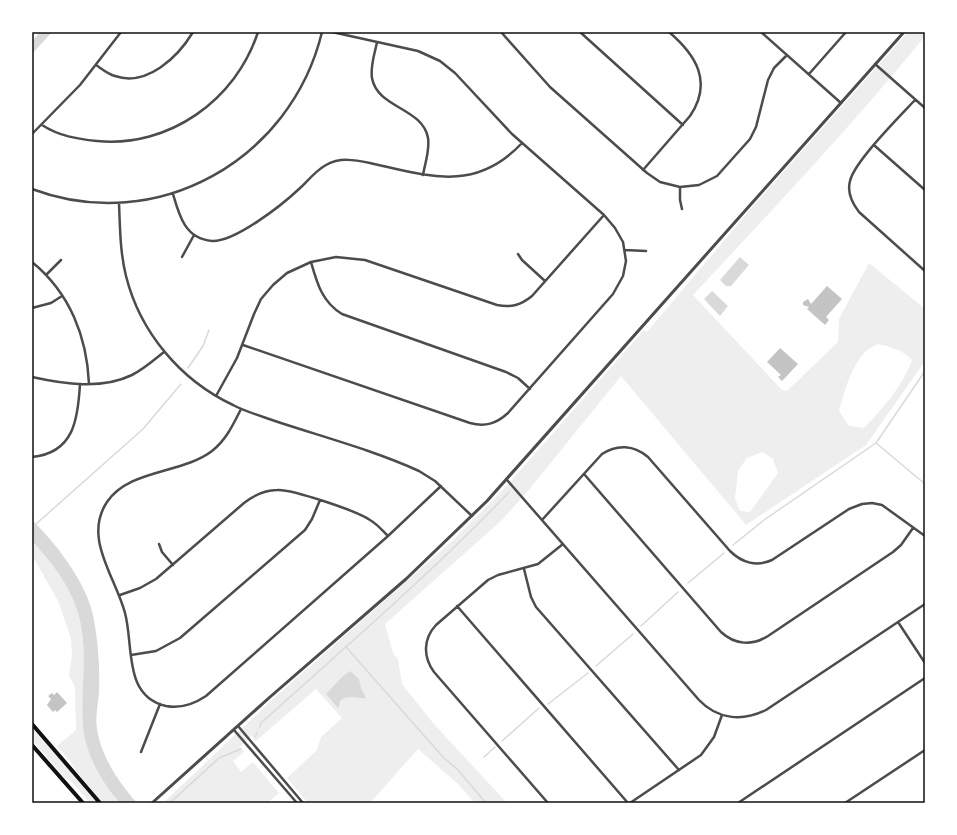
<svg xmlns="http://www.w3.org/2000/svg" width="957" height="835" font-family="'Noto Sans',sans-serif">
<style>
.green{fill:#eee;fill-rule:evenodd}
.water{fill:#d9d9d9}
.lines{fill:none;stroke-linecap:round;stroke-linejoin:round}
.stream{stroke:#d9d9d9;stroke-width:1.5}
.building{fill:#c4c4c4}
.minor{stroke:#4c4c4c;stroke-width:2.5}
.tertiary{stroke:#4c4c4c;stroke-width:3}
.primary{stroke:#111;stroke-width:4}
.neatline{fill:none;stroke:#111;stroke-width:1.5}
</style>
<rect width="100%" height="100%" fill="#fff"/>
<path class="green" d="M 908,32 L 925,32 L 925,36 C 852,126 772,210 693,295 L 782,390 L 787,391 L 838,342 L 839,319 L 869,263 L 925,309 L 925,361 L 866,445 L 746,525 L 621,376 L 528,491 L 501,521 L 385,624 L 393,653 L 398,659 L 402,684 L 433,723 L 507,803 L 475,803 L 458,784 L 418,749 L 370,803 L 308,803 L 287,778 L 317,750 L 321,737 L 342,718 L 316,689 L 256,741 L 252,736 L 240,747 L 244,752 L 233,761 L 241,772 L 253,762 L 279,793 L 267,803 L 163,803 L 273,699 L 451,542 L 503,490 L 644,330 L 647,332 L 754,205 ZM 878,344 C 891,347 903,350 912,360 C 902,387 884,407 864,428 L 849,426 L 839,411 C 844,392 851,367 865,352 C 868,349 874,346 878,344 ZM 762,452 L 773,459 L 778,473 L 750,512 L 740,511 L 735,499 L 738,471 L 747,458 Z
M 32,541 C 53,564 73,589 80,621 C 88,656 80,691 83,727 C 86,754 102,783 120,803 L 103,803 L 76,771 L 72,764 L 57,746 L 76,730 L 75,687 L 69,676 L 72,655 L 71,638 L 58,601 L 32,555 Z
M 32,728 L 97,803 L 90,803 L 71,781 L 65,778 L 32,740 Z"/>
<path class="water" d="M 40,32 L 52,32 L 32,54 L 32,41 Z
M 740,257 L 749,265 L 731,286 L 726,286 L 720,280 Z
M 712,291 L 728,306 L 720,316 L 704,299 Z
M 32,520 C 55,542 84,580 92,611 C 98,637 100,666 99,693 C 98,705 95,717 97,729 C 101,756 119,783 137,803 L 120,803 C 102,783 86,755 83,727 C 80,691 88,656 80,621 C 73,589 53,564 32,541 Z
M 350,671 L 359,679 L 361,688 L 366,698 C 360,700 349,693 340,701 L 339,707 L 338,708 L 326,694 L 342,677 Z"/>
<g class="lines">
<path class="stream" d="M 188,368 L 203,346 L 209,330
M 876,443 L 925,484
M 36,524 L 143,429 L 181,384
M 733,545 L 764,520 L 876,443 L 925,371
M 688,583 L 724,553
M 641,626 L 678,592
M 346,647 L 443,757 L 458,770 L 486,803
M 596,666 L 633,634
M 548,704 L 588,673
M 260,727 L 261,723 C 345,647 431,574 509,492
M 255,737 L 257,733
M 502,741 L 539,708
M 484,757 L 495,747
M 172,801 L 219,758 L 241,749"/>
</g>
<path class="building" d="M 827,286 L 842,299 L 826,317 L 829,320 L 825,325 L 807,309 L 809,307 L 803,305 L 803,302 L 808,299 L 811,304 Z
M 780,348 L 798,364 L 782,381 L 778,377 L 781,375 L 767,362 Z
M 57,692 L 67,703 L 57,712 L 55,710 L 53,712 L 47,705 L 51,699 L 48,696 L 52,693 L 54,695 Z"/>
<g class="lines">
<path class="minor" d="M 501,32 L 550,87 L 647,173 L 660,182 L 680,187 L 699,185 L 717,176 L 750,139 L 756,127 L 768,80 L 774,68 L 787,55
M 580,32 L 683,125
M 761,32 L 841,103
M 377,42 C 375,53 370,66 372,78 C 377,108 423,108 428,138 C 430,150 425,163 423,175
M 875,64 L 925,108
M 96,65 C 102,69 108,74 115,76 C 147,87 178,57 193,32
M 809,74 L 846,32
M 915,100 C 900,116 854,162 850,181 C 847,192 852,203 859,212 L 925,271
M 42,125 C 59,136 77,139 97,141 C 169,148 236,100 258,32
M 32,134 L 80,85 L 121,32
M 875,146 L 925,190
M 643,170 L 690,116 C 713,82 696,55 669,32
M 680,187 L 680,200 L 682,209
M 32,189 C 157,236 291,160 322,32
M 173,194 C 179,215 185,239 212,241 C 235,242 282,205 299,189 C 308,181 315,171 326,165 C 340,157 355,160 370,163 C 428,176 475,193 522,143
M 119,203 C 120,227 120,252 126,276 C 140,332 180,380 233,405 C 248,413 265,417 281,423 C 327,438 375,451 419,471 L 435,481 L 472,516
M 625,250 L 646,251
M 518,254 L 522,260 L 545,281
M 182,257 L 194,235
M 32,262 C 70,293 87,337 89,384
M 311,262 C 317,283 322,302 342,314 L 506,372 L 518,378 L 530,389
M 46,275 L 61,260
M 32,308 L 51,303 L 62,296
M 243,345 L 470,423 C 485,427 496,424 508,413 L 613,294 L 623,276 L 626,261 L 623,242 L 615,228 L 604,215 L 512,134 L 455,73 L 440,61 L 418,51 L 332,32
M 32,377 C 64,384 101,390 132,375 C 144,369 154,360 164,352
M 216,396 L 237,358 L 254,314 L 261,299 L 273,285 L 287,273 L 311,262 L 336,257 L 365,260 L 497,305 C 511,308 521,305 532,296 L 604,215
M 241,409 C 233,425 226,440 212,451 C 182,474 129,469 107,502 C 83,538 115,576 125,613 C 134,646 123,696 166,706 C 181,709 194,704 206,696 L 388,536 L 441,486
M 32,457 C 74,453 78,419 80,384
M 584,474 L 721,632 C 735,645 752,646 768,636 L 893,552 L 901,545 L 913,528
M 507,480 L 699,700 C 717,719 742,722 766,710 L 925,604
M 542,520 L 602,454 C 617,444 634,445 648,457 L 730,551 C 742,563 757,567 772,560 L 849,509 L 862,504 L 872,503 L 882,505 L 925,536
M 159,544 L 162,552 L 173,565
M 524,569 L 531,597 L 536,607 L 679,770
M 120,595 L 140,588 L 156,579 L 244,503 C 253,496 265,490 277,490 C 292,489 357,511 370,520 C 377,524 382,530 388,536
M 457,606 L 628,803
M 898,622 L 925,663
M 131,655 L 156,651 L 180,638 L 305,530 L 312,519 L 320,500
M 238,726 L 303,803
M 234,730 L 297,803
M 141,752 L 160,704
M 548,803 L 434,672 C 423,657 423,639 436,625 L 488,580 L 498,575 L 538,564 L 563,544
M 630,803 L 701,755 L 714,737 L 722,715
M 738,803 L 925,678
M 845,803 L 925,750"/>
<path class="tertiary" d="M 152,803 L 270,697 L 406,579 L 487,501 L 904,32"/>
<path class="primary" d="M 32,724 L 100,803
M 32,745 L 83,803"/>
</g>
<rect width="957" height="835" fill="none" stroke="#ffffff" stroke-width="66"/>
<rect x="33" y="33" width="891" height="769" class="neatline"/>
</svg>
